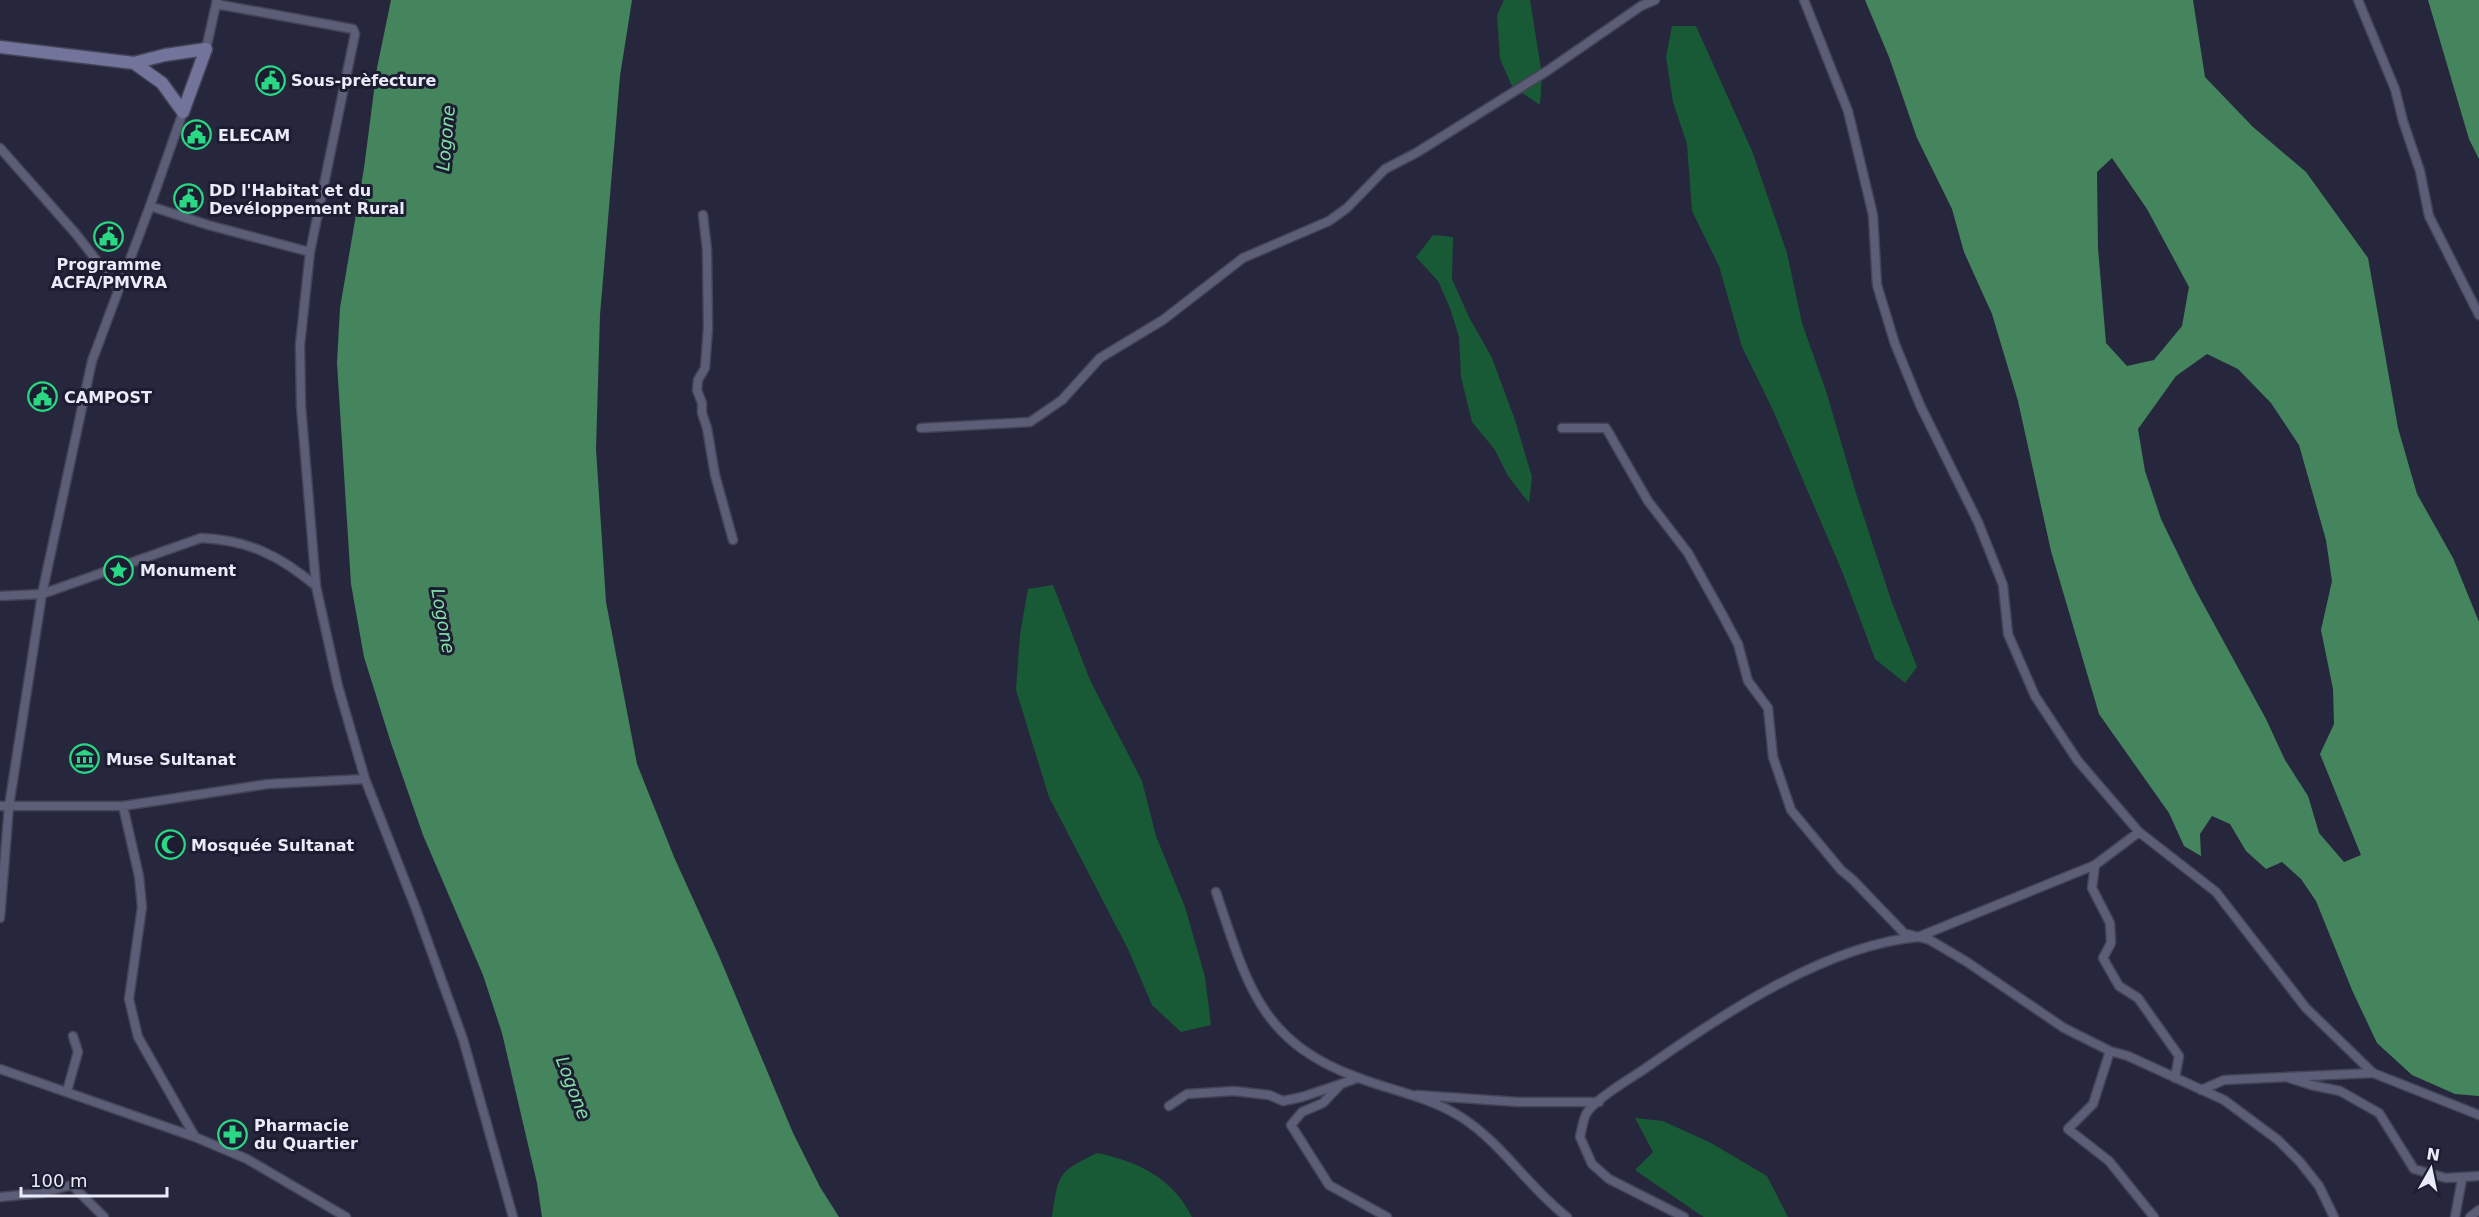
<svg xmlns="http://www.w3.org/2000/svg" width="2479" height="1217" font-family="'DejaVu Sans',sans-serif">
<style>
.green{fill:#185936}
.water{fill:#45855e;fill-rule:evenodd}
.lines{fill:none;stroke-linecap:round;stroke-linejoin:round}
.street-casing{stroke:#434456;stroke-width:11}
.secondary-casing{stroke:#434456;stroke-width:15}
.street{stroke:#5c5e77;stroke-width:8}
.secondary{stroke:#72749c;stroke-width:12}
.labels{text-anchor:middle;stroke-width:6;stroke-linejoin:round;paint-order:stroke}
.poi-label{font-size:16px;font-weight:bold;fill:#e9ebf9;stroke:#1d1d32;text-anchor:start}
.water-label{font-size:18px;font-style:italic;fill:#84e0a8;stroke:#1d1d32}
</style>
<rect width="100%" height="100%" fill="#26273d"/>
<path class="green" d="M 1504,0 L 1530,0 L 1542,75 L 1540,105 L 1512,86 L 1500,59 L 1497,15 Z
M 1672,26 L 1696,26 L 1752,151 L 1787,253 L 1802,323 L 1826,391 L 1856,493 L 1891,600 L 1917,667 L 1905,683 L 1875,659 L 1842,571 L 1772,408 L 1742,347 L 1719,266 L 1692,211 L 1687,144 L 1673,102 L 1666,57 Z
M 1433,235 L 1453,237 L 1452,279 L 1469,317 L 1492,358 L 1515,420 L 1532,477 L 1529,503 L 1508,476 L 1495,450 L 1472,422 L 1461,377 L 1459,337 L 1450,308 L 1438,281 L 1416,257 Z
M 1053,585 L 1090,680 L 1142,781 L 1156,836 L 1185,907 L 1205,977 L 1211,1025 L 1181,1032 L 1152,1005 L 1128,949 L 1049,797 L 1016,690 L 1020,634 L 1028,589 Z
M 1635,1118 L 1663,1121 L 1711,1143 L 1767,1176 L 1788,1217 L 1704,1217 L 1699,1214 L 1635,1170 L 1653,1152 Z
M 1097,1153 C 1137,1161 1173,1178 1192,1217 L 1052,1217 C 1059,1174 1056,1173 1097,1153 Z"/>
<path class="water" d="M 391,0 L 632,0 L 620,76 L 600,315 L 596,449 L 606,602 L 637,764 L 674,857 L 719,956 L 793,1133 L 820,1187 L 839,1217 L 542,1217 L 537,1183 L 502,1033 L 483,975 L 423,835 L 391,743 L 364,657 L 351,584 L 337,363 L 340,308 L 364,168 L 377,68 Z
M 1865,0 L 2193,0 L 2205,77 L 2253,127 L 2306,172 L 2368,258 L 2398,428 L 2417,494 L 2453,558 L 2479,622 L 2479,1096 L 2455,1094 L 2412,1075 L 2377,1043 L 2352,990 L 2316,901 L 2301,879 L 2282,862 L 2266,869 L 2246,851 L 2230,824 L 2212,816 L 2200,834 L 2201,856 L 2184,846 L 2169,813 L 2099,714 L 2051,551 L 2018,401 L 1992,314 L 1964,252 L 1952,209 L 1917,138 L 1889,57 ZM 2112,158 L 2147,209 L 2189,287 L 2182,326 L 2154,360 L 2127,366 L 2106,343 L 2098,248 L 2097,172 ZM 2207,354 L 2238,369 L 2271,403 L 2299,445 L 2326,540 L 2332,581 L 2321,630 L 2333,689 L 2334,724 L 2320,754 L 2361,855 L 2344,862 L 2319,833 L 2308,796 L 2285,760 L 2266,719 L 2195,589 L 2161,519 L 2145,471 L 2138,429 L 2176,376 Z
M 2428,0 L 2479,0 L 2479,159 L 2469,139 Z"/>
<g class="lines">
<defs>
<path id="street" d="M 1804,0 L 1848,111 L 1873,215 L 1877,285 L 1895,344 L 1920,405 L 1978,522 L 2003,585 L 2008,634 L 2035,696 L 2078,761 L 2139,832 L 2095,865 L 2092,888 L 2110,923 L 2111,943 L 2103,958 L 2119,986 L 2138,998 L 2179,1056 L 2175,1078
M 2358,0 L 2395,89 L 2403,121 L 2420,171 L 2429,216 L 2479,315
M 216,4 L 353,29 L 355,34 L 310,252 L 300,345 L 301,406 L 316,586 L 338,686 L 365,779 L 416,909 L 463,1039 L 513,1217
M 206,49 L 217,0
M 0,148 L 76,234 L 118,288
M 150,206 L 208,225 L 310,252
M 703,215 L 707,250 L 708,328 L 705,368 L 698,380 L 697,390 L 702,403 L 702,413 L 707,428 L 715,475 L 733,540
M 921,428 L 1030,422 L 1062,400 L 1100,358 L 1163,320 L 1243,258 L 1329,221 L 1347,208 L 1385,169 L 1416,153 L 1547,71 L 1641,6 L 1655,0
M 1562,428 L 1606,428 L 1648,501 L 1688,553 L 1722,614 L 1738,644 L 1748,681 L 1768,708 L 1773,757 L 1791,810 L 1841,870 L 1853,880 L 1904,933 L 1930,940 L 1967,962 L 2064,1028 L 2110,1051 L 2128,1056 L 2224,1100 L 2278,1140 L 2300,1162 L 2319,1186 L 2334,1217
M 0,596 L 42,594 L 201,538 C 249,540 280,556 316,586
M 0,806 L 123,806 L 268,784 L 365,779
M 123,806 L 139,876 L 142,907 L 129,999 L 138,1037 L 195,1137
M 2139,832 L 2216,892 L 2306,1008 L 2373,1073 L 2479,1115
M 1216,892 C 1247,983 1259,1042 1359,1078 C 1393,1091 1430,1097 1461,1117 C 1502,1143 1528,1187 1567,1217
M 0,918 L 9,806 L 42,594 L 92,361 L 150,206 L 183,112
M 2110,1051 L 2093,1104 L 2068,1129 L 2109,1161 L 2154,1217
M 0,1069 L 195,1137 L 247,1159 L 346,1217
M 2286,1077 L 2311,1085 L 2340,1091 L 2379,1113 L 2414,1169 L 2446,1178 L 2479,1176
M 1357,1078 L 1341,1084 L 1323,1103 L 1302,1112 L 1291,1125 L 1329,1185 L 1387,1217
M 2201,1090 L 2224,1080 L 2373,1073
M 67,1091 L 78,1052 L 73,1036
M 1417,1095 L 1518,1102 L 1599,1102
M 1169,1106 L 1187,1094 L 1234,1091 L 1269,1095 L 1283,1101 L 1302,1097 L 1341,1084
M 0,1197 L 42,1193 L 72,1185 L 104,1217
M 1684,1217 L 1609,1179 L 1592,1164 L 1580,1137 C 1582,1129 1583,1117 1588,1111 C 1596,1099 1629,1079 1643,1070 C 1718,1017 1825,945 1918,937 L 2095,865
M 2455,1217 L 2462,1179
M 2470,1217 L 2479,1210"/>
<path id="secondary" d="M 0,47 L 134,63 L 165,55 L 206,49 L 183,112
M 134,63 L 162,83 L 183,112"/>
</defs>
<use href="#street" class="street-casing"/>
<use href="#secondary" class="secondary-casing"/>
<use href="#street" class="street"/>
<use href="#secondary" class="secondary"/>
</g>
<defs>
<symbol id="civic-ring" viewBox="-11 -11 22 22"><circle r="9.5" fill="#1d1d32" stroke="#2ad884" stroke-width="1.5"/><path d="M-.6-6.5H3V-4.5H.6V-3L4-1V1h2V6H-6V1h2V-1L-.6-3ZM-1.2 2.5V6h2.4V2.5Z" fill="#2ad884"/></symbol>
<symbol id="sight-ring" viewBox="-11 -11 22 22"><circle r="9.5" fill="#1d1d32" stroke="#2ad884" stroke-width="1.5"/><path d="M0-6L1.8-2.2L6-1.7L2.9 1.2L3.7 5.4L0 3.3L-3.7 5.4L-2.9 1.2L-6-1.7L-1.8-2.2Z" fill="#2ad884"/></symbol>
<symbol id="museum-ring" viewBox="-11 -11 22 22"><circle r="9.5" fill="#1d1d32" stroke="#2ad884" stroke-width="1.5"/><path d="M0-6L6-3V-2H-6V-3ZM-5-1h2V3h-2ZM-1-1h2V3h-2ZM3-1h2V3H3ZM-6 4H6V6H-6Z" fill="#2ad884"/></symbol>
<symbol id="mosque-ring" viewBox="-11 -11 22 22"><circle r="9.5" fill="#1d1d32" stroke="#2ad884" stroke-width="1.5"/><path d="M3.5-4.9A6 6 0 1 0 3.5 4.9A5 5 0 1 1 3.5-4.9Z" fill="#2ad884"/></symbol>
<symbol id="pharmacy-ring" viewBox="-11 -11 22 22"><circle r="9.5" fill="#1d1d32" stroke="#2ad884" stroke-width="1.5"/><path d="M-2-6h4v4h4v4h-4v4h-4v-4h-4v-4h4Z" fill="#2ad884"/></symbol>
</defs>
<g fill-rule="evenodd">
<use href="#civic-ring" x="254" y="64" width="33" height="33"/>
<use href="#civic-ring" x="180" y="118" width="33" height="33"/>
<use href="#civic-ring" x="172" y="182" width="33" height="33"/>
<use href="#civic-ring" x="92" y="220" width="33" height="33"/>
<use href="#civic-ring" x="26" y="380" width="33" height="33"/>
<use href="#sight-ring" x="102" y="554" width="33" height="33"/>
<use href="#museum-ring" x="68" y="742" width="33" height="33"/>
<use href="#mosque-ring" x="154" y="828" width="33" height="33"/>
<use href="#pharmacy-ring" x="216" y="1118" width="33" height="33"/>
</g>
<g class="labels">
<g class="poi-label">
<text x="291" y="86">Sous-prèfecture</text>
<text x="218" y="141">ELECAM</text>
<text x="209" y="196">DD l'Habitat et du<tspan x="209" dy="18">Devéloppement Rural</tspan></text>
<text x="109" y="270" text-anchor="middle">Programme<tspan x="109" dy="18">ACFA/PMVRA</tspan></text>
<text x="64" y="403">CAMPOST</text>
<text x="140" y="576">Monument</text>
<text x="106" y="765">Muse Sultanat</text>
<text x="191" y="851">Mosquée Sultanat</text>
<text x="254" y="1131">Pharmacie<tspan x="254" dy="18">du Quartier</tspan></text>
</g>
<g class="water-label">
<text transform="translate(446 138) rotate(-85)" y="6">Logone</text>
<text transform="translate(443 621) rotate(80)" y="6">Logone</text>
<text transform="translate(573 1088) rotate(69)" y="6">Logone</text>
</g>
</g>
<g transform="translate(2431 1169) rotate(9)" stroke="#1d1d32" stroke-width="4.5" paint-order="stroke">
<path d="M0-4.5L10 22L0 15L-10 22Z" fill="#e9ebf9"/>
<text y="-9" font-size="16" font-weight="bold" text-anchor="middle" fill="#e9ebf9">N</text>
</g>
<path d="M21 1187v9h146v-9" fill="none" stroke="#e9ebf9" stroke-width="3"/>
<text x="30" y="1187" font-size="18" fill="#e9ebf9" stroke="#1d1d32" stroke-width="4.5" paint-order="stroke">100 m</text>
</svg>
